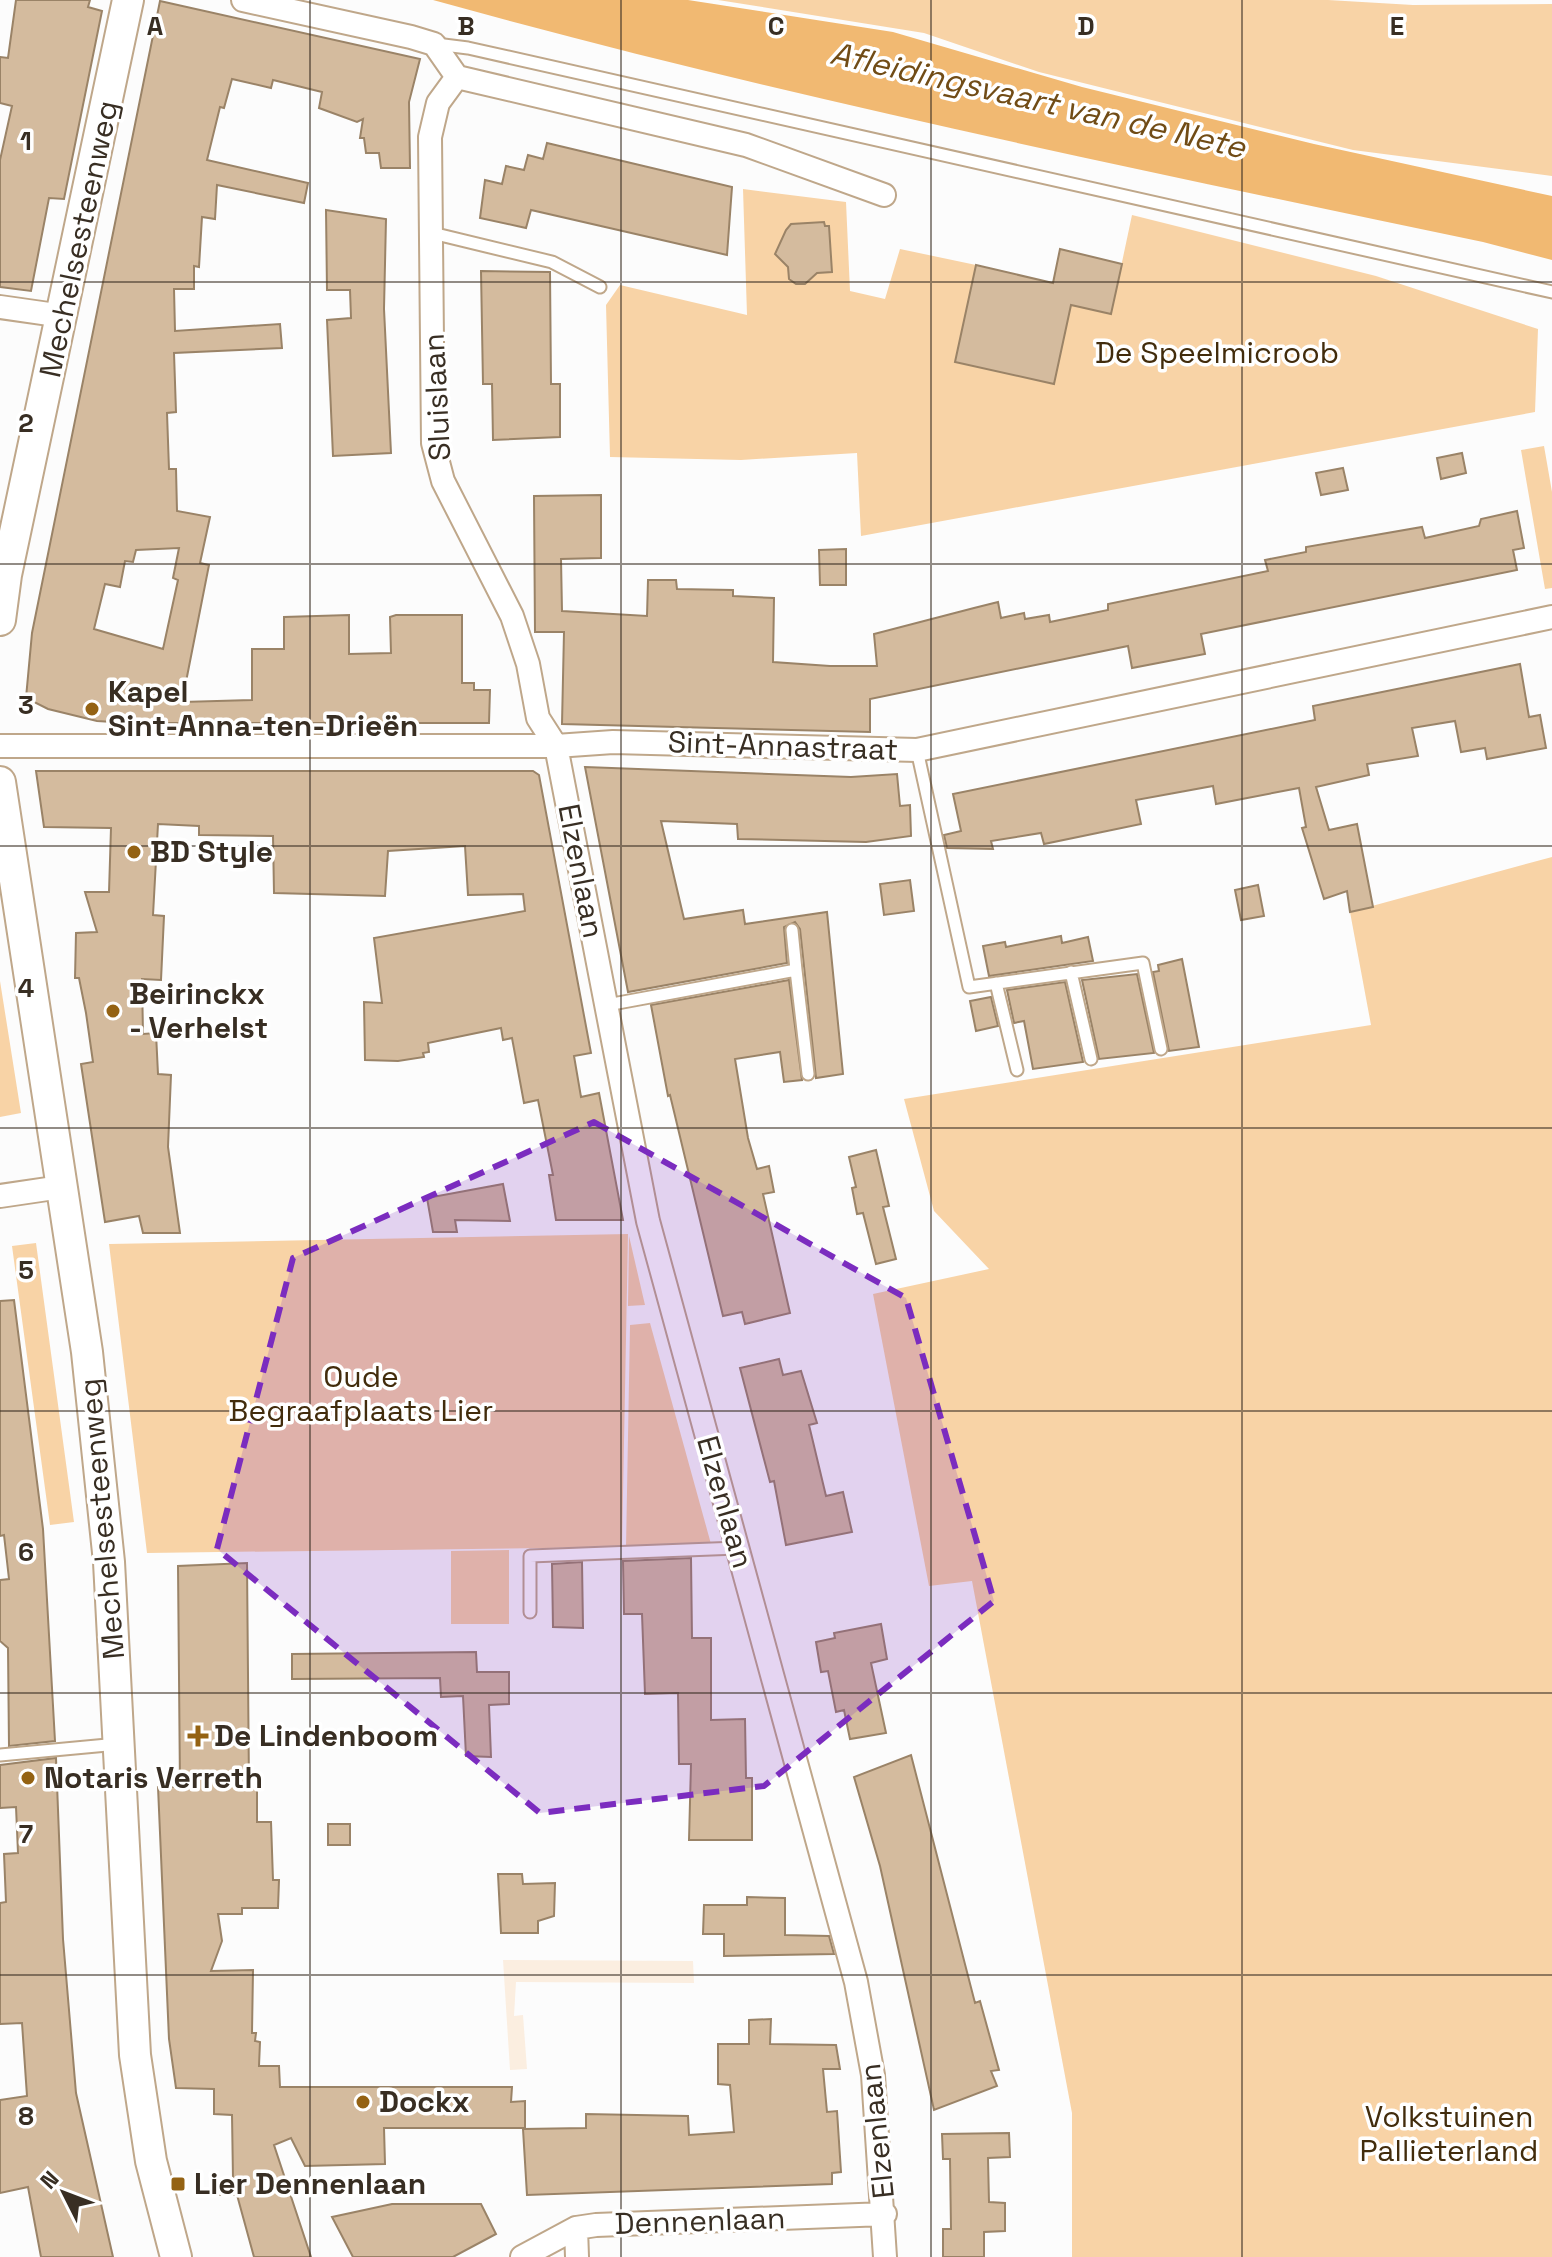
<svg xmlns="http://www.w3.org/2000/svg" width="1552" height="2257" font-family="'Space Grotesk',sans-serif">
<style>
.built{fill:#fbeee0}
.green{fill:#f8d3a6}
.water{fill:#f1b972}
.building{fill:#d4bb9e;stroke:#9a8367;stroke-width:2;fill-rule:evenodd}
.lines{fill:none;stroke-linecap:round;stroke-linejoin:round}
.lane-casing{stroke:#bfa78a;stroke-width:15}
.street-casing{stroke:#bfa78a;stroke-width:26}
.secondary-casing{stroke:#bfa78a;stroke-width:34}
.lane{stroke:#fff;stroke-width:11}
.street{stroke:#fff;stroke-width:22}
.secondary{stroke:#fff;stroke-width:30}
.marked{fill:#7b2cbf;fill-opacity:0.2;stroke:#7b2cbf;stroke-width:6;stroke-dasharray:16 10;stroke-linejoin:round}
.grid{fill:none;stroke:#382e23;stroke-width:2;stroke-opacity:0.55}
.poi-dot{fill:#946213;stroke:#fff;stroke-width:3}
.labels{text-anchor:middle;stroke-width:7;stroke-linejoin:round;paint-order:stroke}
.street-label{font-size:30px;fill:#382e23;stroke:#fff}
.park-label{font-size:30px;fill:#422c0c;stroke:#fff}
.poi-label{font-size:30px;font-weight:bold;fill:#382e23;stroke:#fff;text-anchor:start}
.water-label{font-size:32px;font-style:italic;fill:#714c16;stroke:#fff}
.grid-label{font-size:26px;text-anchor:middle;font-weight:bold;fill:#382e23;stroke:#fff;stroke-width:7;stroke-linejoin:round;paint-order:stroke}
</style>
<rect width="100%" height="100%" fill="#fcfcfc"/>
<path class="built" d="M 503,1960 L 693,1961 L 694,1983 L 516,1982 L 514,2016 L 523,2015 L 527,2069 L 510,2070 Z"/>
<path class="green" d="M 718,0 L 1328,0 L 1413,5 L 1552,4 L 1552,176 L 1353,150 L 1039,72 L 924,33 Z
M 743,189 L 846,202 L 850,291 L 885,299 L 900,249 L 976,265 L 955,362 L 1053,384 L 1071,305 L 1111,314 L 1132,215 L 1376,276 L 1538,329 L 1535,412 L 861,536 L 857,453 L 741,460 L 610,457 L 606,305 L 620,285 L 747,315 Z
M 1544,446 L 1552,492 L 1552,588 L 1545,589 L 1521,450 Z
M 1552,857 L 1552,2257 L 1072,2257 L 1072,2113 L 972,1581 L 929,1586 L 873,1294 L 989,1269 L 934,1211 L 904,1099 L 1371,1025 L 1350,912 Z
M 0,981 L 21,1113 L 0,1117 Z
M 628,1234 L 622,1547 L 147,1553 L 109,1244 Z
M 629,1236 L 645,1305 L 628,1306 Z
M 36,1243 L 74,1522 L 50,1525 L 12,1246 Z
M 650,1323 L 711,1544 L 626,1547 L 630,1325 Z
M 509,1550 L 509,1624 L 451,1624 L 451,1551 Z"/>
<path class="water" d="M 433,0 L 688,0 L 893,32 L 1082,87 L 1314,144 L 1552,196 L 1552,260 L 1483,242 C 1131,168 779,96 433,0 Z"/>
<path class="building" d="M 16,0 L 90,0 L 88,7 L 102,11 L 64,199 L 49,198 L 31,291 L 0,287 L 0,160 L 12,106 L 0,103 L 0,57 L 8,58 Z
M 160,1 L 420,59 L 409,102 L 410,168 L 381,168 L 379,153 L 366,153 L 364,138 L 360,138 L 363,119 L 357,122 L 319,108 L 322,92 L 273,80 L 271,88 L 232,79 L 224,108 L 220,107 L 207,160 L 308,183 L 304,203 L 217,185 L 215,219 L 202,217 L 199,267 L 194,266 L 194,289 L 174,289 L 175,331 L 280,324 L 282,348 L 174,353 L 176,412 L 167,413 L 169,469 L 176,469 L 177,511 L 210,517 L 200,563 L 209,565 L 182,702 L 252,700 L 252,649 L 284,649 L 284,617 L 349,615 L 349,654 L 391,653 L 390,617 L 396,615 L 462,615 L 462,683 L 474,683 L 474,690 L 490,690 L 489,723 L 129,723 L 97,721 L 48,709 L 26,698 L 32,633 ZM 179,548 L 173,578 L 178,580 L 163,649 L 94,629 L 105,584 L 120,587 L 125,561 L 133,562 L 136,550 Z
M 547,143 L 732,187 L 727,255 L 531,210 L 526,228 L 480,218 L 485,180 L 502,184 L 506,166 L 524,170 L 528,155 L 543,159 Z
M 326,210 L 386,219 L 384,309 L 391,453 L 333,456 L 327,320 L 351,318 L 350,290 L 327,290 Z
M 824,222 L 825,226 L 829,226 L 832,272 L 817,273 L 805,284 L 796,284 L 789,279 L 788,267 L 775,254 L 786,230 L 791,224 Z
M 1060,249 L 1122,264 L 1111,314 L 1071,305 L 1054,384 L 955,362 L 976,265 L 1053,283 Z
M 481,271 L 550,272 L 551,384 L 560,384 L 560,437 L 493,440 L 492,384 L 483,384 Z
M 1462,453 L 1466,473 L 1441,479 L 1437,458 Z
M 1343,468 L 1348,490 L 1321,495 L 1316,473 Z
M 601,495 L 601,558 L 561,559 L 562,611 L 647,616 L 648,580 L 676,580 L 677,589 L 733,590 L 733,596 L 774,598 L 773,662 L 830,666 L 877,666 L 874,634 L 974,608 L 998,602 L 1001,618 L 1024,613 L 1025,619 L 1049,615 L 1050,622 L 1108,610 L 1108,604 L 1268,571 L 1265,560 L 1306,552 L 1306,547 L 1422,527 L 1425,538 L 1479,526 L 1481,519 L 1517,511 L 1524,548 L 1513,550 L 1517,570 L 1201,634 L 1205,654 L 1132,668 L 1128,646 L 870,699 L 870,732 L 562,724 L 564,632 L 535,632 L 534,496 Z
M 846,549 L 846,585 L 820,585 L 819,550 Z
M 1520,664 L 1529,717 L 1540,715 L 1546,748 L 1487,759 L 1485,748 L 1461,752 L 1455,721 L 1412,728 L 1418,756 L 1367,764 L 1369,775 L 1316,787 L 1329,830 L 1357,824 L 1373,907 L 1350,912 L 1347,891 L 1324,899 L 1302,828 L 1306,827 L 1299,788 L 1216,804 L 1213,786 L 1136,800 L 1141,824 L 1044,844 L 1041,833 L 991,841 L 993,849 L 947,848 L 944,835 L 961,831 L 953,794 L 1315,720 L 1313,706 Z
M 585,767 L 851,777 L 897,774 L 900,806 L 910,805 L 911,836 L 866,842 L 738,839 L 737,824 L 661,821 L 684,919 L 743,910 L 745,924 L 827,912 L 843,1074 L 816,1078 L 800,929 L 795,922 L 784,927 L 787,963 L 628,992 Z
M 36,771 L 533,771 L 539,775 L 591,1053 L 574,1056 L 581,1097 L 599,1093 L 623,1220 L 556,1220 L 549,1175 L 553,1175 L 538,1100 L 524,1103 L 512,1038 L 503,1040 L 501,1028 L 428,1043 L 429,1052 L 423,1053 L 424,1057 L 398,1061 L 365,1060 L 364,1002 L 382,1003 L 374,938 L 525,911 L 523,894 L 468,895 L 465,846 L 388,851 L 385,896 L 274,893 L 273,836 L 199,835 L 199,826 L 158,824 L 153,915 L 164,916 L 161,980 L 142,979 L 143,1034 L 156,1033 L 158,1074 L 171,1075 L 168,1147 L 180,1233 L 143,1233 L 139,1216 L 105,1222 L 81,1064 L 93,1062 L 86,1013 L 79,978 L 75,978 L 76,933 L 97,932 L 85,892 L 109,892 L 111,828 L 44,827 Z
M 910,880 L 914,911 L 884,915 L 880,884 Z
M 1258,885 L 1264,916 L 1241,920 L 1235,890 Z
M 1061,936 L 1062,943 L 1088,937 L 1093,961 L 989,976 L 983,946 L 1005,942 L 1006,947 Z
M 1182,959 L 1199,1047 L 1169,1051 L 1153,972 L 1159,971 L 1158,965 Z
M 1137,974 L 1154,1053 L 1099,1059 L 1082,980 Z
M 789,980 L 802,1080 L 784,1082 L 780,1052 L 735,1059 L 748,1138 L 757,1169 L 769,1166 L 774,1192 L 763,1194 L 790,1313 L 745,1324 L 742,1312 L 723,1316 L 670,1095 L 668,1096 L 651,1005 Z
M 1065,982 L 1083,1062 L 1033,1069 L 1024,1021 L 1014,1023 L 1007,990 Z
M 991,997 L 998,1026 L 976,1031 L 970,1001 Z
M 876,1150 L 889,1206 L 883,1207 L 896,1259 L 876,1264 L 863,1213 L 857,1214 L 852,1188 L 856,1187 L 849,1157 Z
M 503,1184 L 510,1221 L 455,1220 L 457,1232 L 433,1232 L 427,1198 Z
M 14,1300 L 43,1529 L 55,1741 L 9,1746 L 8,1648 L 0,1641 L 0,1580 L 9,1579 L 4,1535 L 0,1536 L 0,1301 Z
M 779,1359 L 783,1375 L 801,1371 L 817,1423 L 809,1425 L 826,1496 L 843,1492 L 852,1532 L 786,1545 L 774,1481 L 770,1482 L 740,1368 Z
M 691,1558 L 692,1638 L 711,1638 L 711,1720 L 745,1719 L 746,1778 L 752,1778 L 752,1840 L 689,1840 L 691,1764 L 679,1764 L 678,1693 L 645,1694 L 642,1614 L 624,1614 L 623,1561 Z
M 582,1562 L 583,1628 L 553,1627 L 552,1564 Z
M 247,1563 L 249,1786 L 257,1787 L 257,1822 L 271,1822 L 273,1880 L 279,1880 L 278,1908 L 242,1908 L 242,1914 L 218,1914 L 222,1941 L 211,1971 L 253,1970 L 252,2033 L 256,2033 L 255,2041 L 260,2042 L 259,2066 L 279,2066 L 280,2087 L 512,2087 L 511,2102 L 525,2101 L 525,2128 L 384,2128 L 385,2164 L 305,2166 L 291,2138 L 274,2145 L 311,2257 L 254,2257 L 237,2195 L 215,2195 L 233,2179 L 232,2115 L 214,2114 L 214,2089 L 176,2088 L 169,2039 L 158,1787 L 180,1787 L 178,1566 Z
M 881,1624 L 887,1659 L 871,1663 L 886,1733 L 850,1739 L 844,1710 L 836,1712 L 828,1671 L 821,1672 L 816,1642 L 835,1638 L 834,1633 Z
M 476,1652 L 477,1672 L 509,1672 L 509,1704 L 489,1705 L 491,1757 L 466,1756 L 463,1696 L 441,1697 L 440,1678 L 292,1679 L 292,1654 Z
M 911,1755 L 975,2003 L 980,2001 L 999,2070 L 991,2071 L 997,2086 L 934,2110 L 880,1866 L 854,1777 Z
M 56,1758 L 63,1939 L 76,2093 L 113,2257 L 41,2257 L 28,2187 L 0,2193 L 0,2100 L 27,2096 L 22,2023 L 0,2024 L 0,1903 L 6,1902 L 4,1854 L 18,1853 L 16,1807 L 0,1808 L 0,1765 Z
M 328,1824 L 350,1824 L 350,1845 L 328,1845 Z
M 498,1874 L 522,1874 L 523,1884 L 555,1883 L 554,1916 L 538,1921 L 538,1933 L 501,1933 Z
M 747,1897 L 785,1898 L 785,1935 L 829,1936 L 834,1954 L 724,1956 L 724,1934 L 703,1934 L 704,1905 L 747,1905 Z
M 771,2019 L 770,2044 L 836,2045 L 840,2069 L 823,2069 L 827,2112 L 837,2111 L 841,2172 L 832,2173 L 832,2184 L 527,2195 L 523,2129 L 586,2128 L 586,2114 L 688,2116 L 689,2135 L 734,2132 L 730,2085 L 718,2084 L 718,2044 L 749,2044 L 749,2020 Z
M 1009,2133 L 1010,2157 L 988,2158 L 989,2202 L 1005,2203 L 1005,2231 L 984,2232 L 984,2257 L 943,2257 L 943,2229 L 951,2229 L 950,2159 L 943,2159 L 942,2134 Z
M 392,2204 L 481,2204 L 496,2234 L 453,2257 L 353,2257 L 332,2217 Z"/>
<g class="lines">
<defs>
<path id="lane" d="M 436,44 L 468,48 L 1552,292
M 432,233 L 552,262 L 600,287
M 917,750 L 969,987 L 1143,963 L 1161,1049
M 796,970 L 808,1074
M 1071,972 L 1091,1059
M 996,983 L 1017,1070
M 607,1005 L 796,970 L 792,930
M 530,1612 L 530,1556 L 738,1548
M 0,1755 L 118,1744"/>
<path id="street" d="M 243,0 L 411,37 L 434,44 L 457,77 L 746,145 L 884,195
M 457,77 L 438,103 L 430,137 L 433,443 L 443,481 L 512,616 L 528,664 L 538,718 L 556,746 L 648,1221 L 856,1982 L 873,2075 L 885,2257
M 0,307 L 63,316
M 0,746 L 556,746 L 613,742 L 917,750 L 1552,617
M 0,1196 L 61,1187
M 576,2228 L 577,2257
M 522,2257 L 576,2228 L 596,2225 L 885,2214"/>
<path id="secondary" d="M 0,620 L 6,575 L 128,0
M 0,782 L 87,1352 L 109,1562 L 135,2055 L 151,2161 L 176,2257"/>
</defs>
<use href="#lane" class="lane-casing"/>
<use href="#street" class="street-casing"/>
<use href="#secondary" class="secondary-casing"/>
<use href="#lane" class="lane"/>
<use href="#street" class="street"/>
<use href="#secondary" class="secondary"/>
</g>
<path class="marked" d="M 594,1122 L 906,1298 L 994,1601 L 764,1786 L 540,1813 L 217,1549 L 293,1258 Z"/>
<path class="grid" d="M 310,0 L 310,2257M 621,0 L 621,2257M 931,0 L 931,2257M 1242,0 L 1242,2257M 0,282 L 1552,282M 0,564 L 1552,564M 0,846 L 1552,846M 0,1128 L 1552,1128M 0,1411 L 1552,1411M 0,1693 L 1552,1693M 0,1975 L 1552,1975"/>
<g class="poi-dot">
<circle cx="92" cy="709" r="8"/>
<circle cx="134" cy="852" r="8"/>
<circle cx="113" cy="1011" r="8"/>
<path d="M194 1724h8v8h8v8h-8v8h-8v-8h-8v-8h8z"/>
<circle cx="28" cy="1778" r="8"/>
<circle cx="363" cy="2102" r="8"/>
<rect x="170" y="2176" width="16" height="16" rx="4"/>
</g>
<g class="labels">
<g class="street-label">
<text transform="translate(79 239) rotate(-78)" y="10">Mechelsesteenweg</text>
<text transform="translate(437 397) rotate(-93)" y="10">Sluislaan</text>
<text transform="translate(783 746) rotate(2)" y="10">Sint-Annastraat</text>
<text transform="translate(581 871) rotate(79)" y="10">Elzenlaan</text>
<text transform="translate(725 1502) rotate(74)" y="10">Elzenlaan</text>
<text transform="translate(102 1519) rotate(-95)" y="10">Mechelsesteenweg</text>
<text transform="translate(877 2131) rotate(-96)" y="10">Elzenlaan</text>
<text transform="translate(700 2221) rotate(-2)" y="10">Dennenlaan</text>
</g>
<g class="park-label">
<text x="1217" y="363">De Speelmicroob</text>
<text x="361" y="1387">Oude<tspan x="361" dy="34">Begraafplaats Lier</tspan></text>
<text x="1449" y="2127">Volkstuinen<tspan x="1449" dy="34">Pallieterland</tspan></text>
</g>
<g class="poi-label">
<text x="108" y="702">Kapel<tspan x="108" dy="34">Sint-Anna-ten-Drieën</tspan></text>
<text x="150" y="862">BD Style</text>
<text x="129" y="1004">Beirinckx<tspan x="129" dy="34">- Verhelst</tspan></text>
<text x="214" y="1746">De Lindenboom</text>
<text x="44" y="1788">Notaris Verreth</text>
<text x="379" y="2112">Dockx</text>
<text x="194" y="2194">Lier Dennenlaan</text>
</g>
<g class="water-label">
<text transform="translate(1038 100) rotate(13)" y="11">Afleidingsvaart van de Nete</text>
</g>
</g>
<g class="grid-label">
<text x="155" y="35">A</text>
<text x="466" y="35">B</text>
<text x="776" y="35">C</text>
<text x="1086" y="35">D</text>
<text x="1397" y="35">E</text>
<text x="26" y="150">1</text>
<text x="26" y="432">2</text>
<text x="26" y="714">3</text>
<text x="26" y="997">4</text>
<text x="26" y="1279">5</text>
<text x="26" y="1561">6</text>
<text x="26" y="1843">7</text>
<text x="26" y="2125">8</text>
</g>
<g transform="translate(64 2193) rotate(312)" stroke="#ffffff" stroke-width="6" paint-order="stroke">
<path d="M0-6L14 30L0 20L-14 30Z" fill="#382e23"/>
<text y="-12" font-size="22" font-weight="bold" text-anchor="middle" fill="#382e23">N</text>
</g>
</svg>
